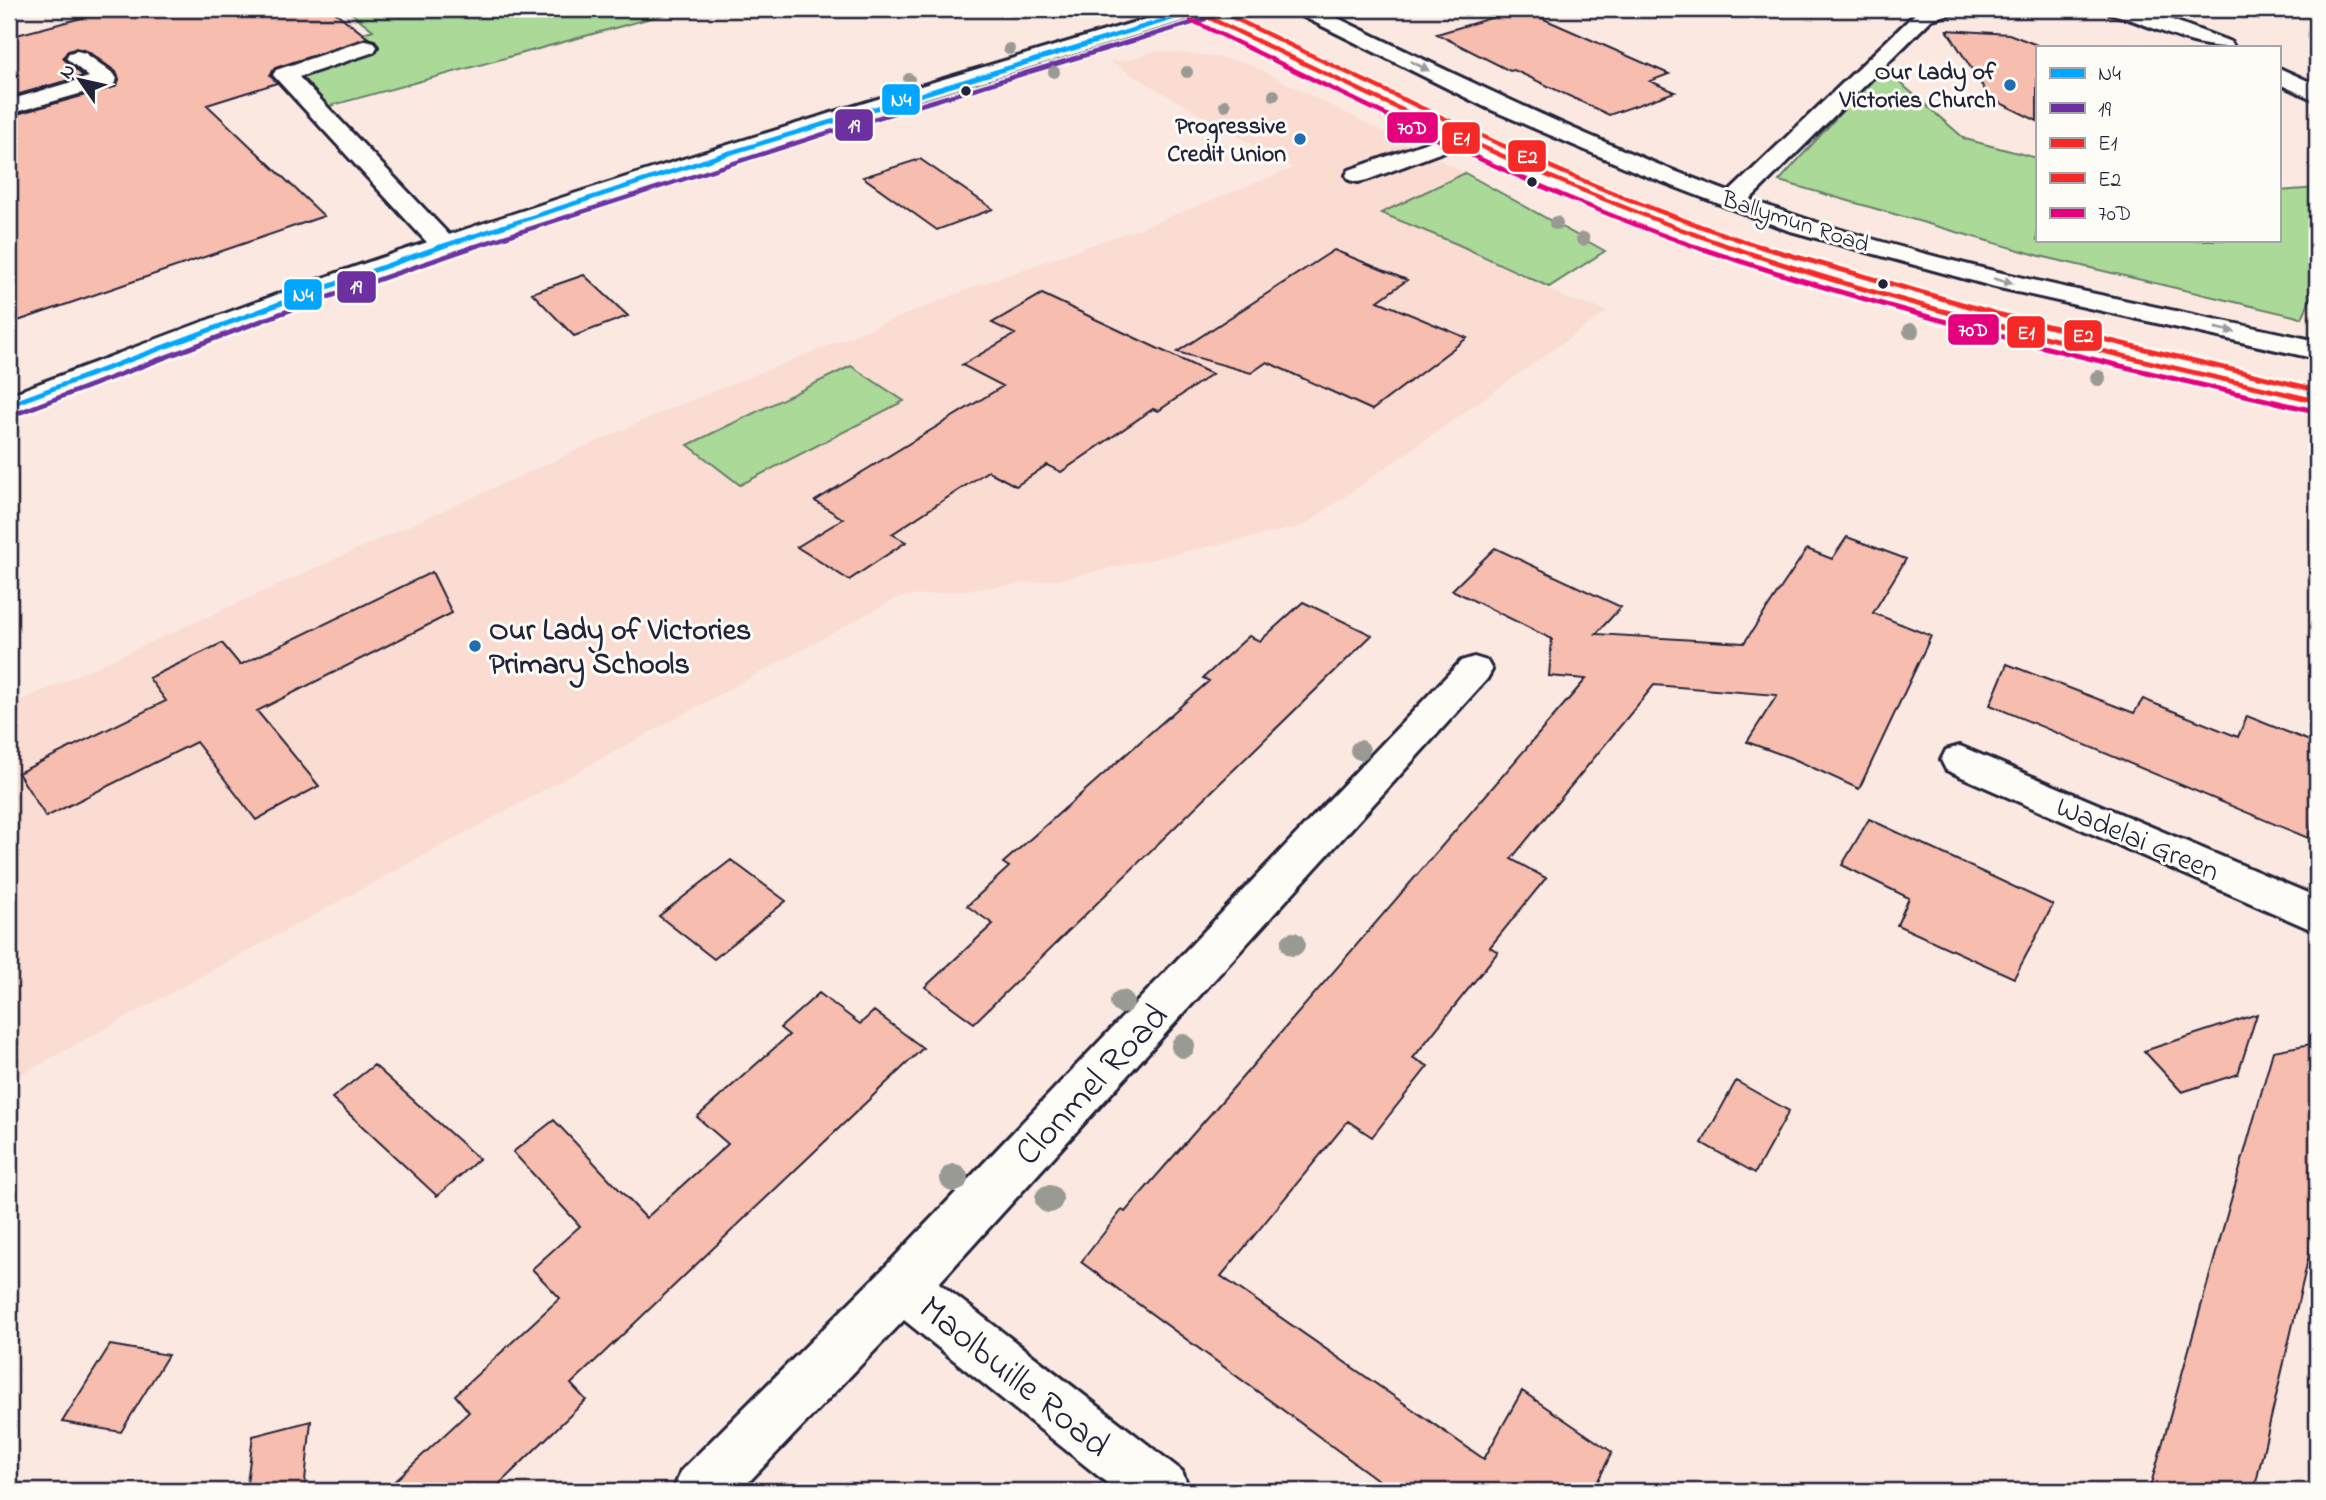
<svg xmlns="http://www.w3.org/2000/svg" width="2326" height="1500" font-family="'Indie Flower',sans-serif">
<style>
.built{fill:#fadcd2}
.green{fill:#abd998;stroke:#667e6a;stroke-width:2}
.building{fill:#f7bdae;stroke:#22223b;stroke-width:2}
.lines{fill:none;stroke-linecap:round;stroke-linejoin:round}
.minor-casing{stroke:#22223b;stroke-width:6}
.major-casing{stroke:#22223b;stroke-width:6}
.minor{fill:#fdfcf7;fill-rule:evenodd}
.major{fill:#fdfcf7;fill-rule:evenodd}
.bus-1-far1-casing{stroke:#fdfcf7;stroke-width:8}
.bus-1-casing{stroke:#fdfcf7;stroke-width:10}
.bus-2-far1-casing{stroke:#fdfcf7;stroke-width:8}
.bus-2-casing{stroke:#fdfcf7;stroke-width:10}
.bus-3-far1-casing{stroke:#fdfcf7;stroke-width:8}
.bus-3-casing{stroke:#fdfcf7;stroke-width:10}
.bus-4-far1-casing{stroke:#fdfcf7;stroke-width:8}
.bus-4-casing{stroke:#fdfcf7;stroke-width:10}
.bus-5-far1-casing{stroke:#fdfcf7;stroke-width:8}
.bus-5-casing{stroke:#fdfcf7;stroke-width:10}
.bus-1-far1{stroke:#00a6ff;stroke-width:4.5}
.bus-1{stroke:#00a6ff;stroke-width:5}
.bus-2-far1{stroke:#6c30a1;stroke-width:4.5}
.bus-2{stroke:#6c30a1;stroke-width:5}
.bus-3-far1{stroke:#f52a26;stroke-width:4.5}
.bus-3{stroke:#f52a26;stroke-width:5}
.bus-4-far1{stroke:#f52a26;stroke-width:4.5}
.bus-4{stroke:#f52a26;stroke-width:5}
.bus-5-far1{stroke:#e5007d;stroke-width:4.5}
.bus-5{stroke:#e5007d;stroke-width:5}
.tree{fill:#9a9a95}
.oneway{fill:#9a9aa2}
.poi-dot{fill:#1f6fb2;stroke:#fdfcf7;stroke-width:2.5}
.bus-dot{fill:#22223b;stroke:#fdfcf7;stroke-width:2.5}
.labels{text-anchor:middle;stroke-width:6;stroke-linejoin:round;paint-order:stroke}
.far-poi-label{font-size:24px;font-weight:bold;fill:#22223b;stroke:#fdfcf7;text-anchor:end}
.far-street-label{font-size:24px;fill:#22223b;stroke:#fdfcf7}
.poi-label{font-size:30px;font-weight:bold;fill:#22223b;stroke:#fdfcf7;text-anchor:start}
.street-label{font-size:30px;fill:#22223b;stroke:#fdfcf7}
.near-street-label{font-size:37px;fill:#22223b;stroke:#fdfcf7}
.line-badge{stroke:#fdfcf7;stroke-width:2.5}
.badge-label{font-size:19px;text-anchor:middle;font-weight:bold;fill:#fff}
</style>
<rect width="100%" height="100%" fill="#fbe9e1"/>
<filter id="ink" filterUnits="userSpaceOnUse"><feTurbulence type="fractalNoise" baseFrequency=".0143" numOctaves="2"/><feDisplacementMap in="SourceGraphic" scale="14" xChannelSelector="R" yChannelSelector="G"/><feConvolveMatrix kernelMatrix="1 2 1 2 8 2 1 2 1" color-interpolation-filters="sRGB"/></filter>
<g filter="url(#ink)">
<path class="built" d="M 1155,51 L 1204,55 L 1247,63 L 1465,173 L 1382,214 L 1457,244 L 1566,298 L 1608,311 L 1303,526 L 1062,579 L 897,598 L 9,1081 L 9,706 L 662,412 L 984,283 L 1146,226 L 1293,168 L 1110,62 L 1128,60 Z"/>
<path class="green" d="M 346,9 L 684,9 L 315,110 L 268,61 L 373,30 Z
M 1882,67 L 1965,139 L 2037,158 L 2037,240 L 2279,240 L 2279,191 L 2317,188 L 2317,284 L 2302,318 L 2040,256 L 1779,181 Z
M 1465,173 L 1605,251 L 1549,287 L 1457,244 L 1381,213 Z
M 851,366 L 904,401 L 740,485 L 688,445 Z"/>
<path class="building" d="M 116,9 L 331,9 L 368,38 L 275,68 L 270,75 L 277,83 L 207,105 L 324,216 L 9,324 L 9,116 L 115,87 L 119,80 L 116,72 L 87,51 L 76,48 L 67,52 L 63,58 L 83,76 L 9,97 L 9,37 Z
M 1521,9 L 1669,74 L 1650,81 L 1675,92 L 1609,115 L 1514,70 L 1510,71 L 1437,34 Z
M 1947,30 L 2009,34 L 2037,45 L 2037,121 L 1990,98 Z
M 920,159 L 993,209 L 937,230 L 863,177 Z
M 1334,250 L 1407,280 L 1378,301 L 1467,338 L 1372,410 L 1267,362 L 1251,373 L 1177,352 Z
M 584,275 L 628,316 L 574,336 L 532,293 Z
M 1042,294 L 1212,374 L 1158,411 L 1153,409 L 1061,472 L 1047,465 L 1016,486 L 988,471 L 892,534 L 906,542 L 849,580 L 797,547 L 843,519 L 815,501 L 1003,386 L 962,365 L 1015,334 L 992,323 Z
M 1847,537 L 1906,559 L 1873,613 L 1931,636 L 1859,789 L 1794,759 L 1747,742 L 1777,695 L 1654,685 L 1511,859 L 1546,878 L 1490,947 L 1498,952 L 1413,1058 L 1428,1066 L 1372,1137 L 1348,1121 L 1221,1276 L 1484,1459 L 1522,1391 L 1612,1452 L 1593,1491 L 1393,1491 L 1081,1262 L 1122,1210 L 1125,1212 L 1228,1094 L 1586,679 L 1549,676 L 1552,639 L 1452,590 L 1495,548 L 1621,607 L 1596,634 L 1744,643 L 1807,549 L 1832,559 Z
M 432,572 L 452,613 L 257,711 L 319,786 L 256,820 L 196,742 L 46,817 L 18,773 L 166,701 L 149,678 L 222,643 L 240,665 Z
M 1303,602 L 1372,635 L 974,1023 L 925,987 L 993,924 L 967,906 L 1009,867 L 1003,863 L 1209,681 L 1203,678 L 1249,636 L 1260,641 Z
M 2007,664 L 2134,713 L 2143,699 L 2238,737 L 2247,716 L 2317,744 L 2317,804 L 2308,838 L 1990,705 Z
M 1869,819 L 2053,905 L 2014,978 L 1897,925 L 1909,898 L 1842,865 Z
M 731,860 L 786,901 L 714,959 L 659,916 Z
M 819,993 L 860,1024 L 874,1011 L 923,1048 L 571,1384 L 586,1400 L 492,1491 L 384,1491 L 469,1412 L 455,1395 L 560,1298 L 532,1269 L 580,1226 L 513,1152 L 554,1120 L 646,1218 L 728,1144 L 697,1117 L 789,1035 L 780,1028 Z
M 2257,1014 L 2238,1074 L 2182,1092 L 2144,1051 Z
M 2317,1043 L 2317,1221 L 2254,1491 L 2149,1491 L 2273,1051 Z
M 374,1065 L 479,1159 L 437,1196 L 332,1098 Z
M 1736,1081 L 1789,1111 L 1755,1173 L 1702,1143 Z
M 110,1345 L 168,1355 L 121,1432 L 62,1422 Z
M 311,1421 L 304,1491 L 246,1491 L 253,1436 Z"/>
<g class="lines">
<defs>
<path id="minor" d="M 1924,9 L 1957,9 L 1954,13 L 1932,19 L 1743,206 L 1734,209 L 1725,206 L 1721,201 L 1725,196 L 1918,11 Z
M 2106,9 L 2143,9 L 2231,42 L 2234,47 C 2189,49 2152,24 2109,13 Z
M 366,40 L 374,42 L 377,47 L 374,52 L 299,77 L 453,239 L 457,245 L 453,251 L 444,253 L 435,251 L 273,75 L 276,70 Z
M 77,51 L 85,53 L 114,74 L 117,79 L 114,84 L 9,114 L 9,100 L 89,77 L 66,58 L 69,53 Z
M 2279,68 L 2317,85 L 2317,101 L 2279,84 Z
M 1461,130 L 1469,132 L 1473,137 L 1469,142 L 1367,180 L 1358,182 L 1349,180 L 1346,175 L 1349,170 Z
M 1474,657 L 1487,661 L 1492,670 L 1487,679 L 939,1283 L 1182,1471 L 1190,1491 L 1117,1491 L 904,1320 L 740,1491 L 673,1491 L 681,1471 L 885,1267 L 1461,661 Z
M 1960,746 L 2317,897 L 2317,932 L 1946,770 L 1941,760 L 1946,750 Z"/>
<path id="major" d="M 1180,9 L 1212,9 L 1211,11 C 1369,85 1526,166 1691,224 C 1895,296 2106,343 2317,392 L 2317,410 C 2225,390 2134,368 2043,345 C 1917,313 1791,279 1669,234 C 1505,174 1350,94 1193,18 L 914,102 L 453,251 L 307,302 L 9,414 L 9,395 C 150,342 291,287 434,240 C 681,157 931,82 1180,9 Z
M 1293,9 L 1319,9 C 1478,86 1638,164 1806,219 C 1973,273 2147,304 2317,341 L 2317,359 L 1995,287 L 1787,230 L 1639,173 L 1487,108 L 1296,13 Z"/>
</defs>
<use href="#minor" class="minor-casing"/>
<use href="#major" class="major-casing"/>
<use href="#minor" class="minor"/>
<use href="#major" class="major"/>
<defs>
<path id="bus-1-far1" d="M 434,249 L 726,154 L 1202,9"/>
<path id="bus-1" d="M 9,405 L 279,304 L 440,247"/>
<path id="bus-2-far1" d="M 467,249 L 824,134 L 1205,19"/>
<path id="bus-2" d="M 13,415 L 282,313 L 473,247"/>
<path id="bus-3-far1" d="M 1191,9 C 1370,95 1548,184 1736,249"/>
<path id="bus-3" d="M 1731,247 C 1922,313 2120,355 2317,401"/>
<path id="bus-4-far1" d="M 1215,9 C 1396,95 1576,189 1768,249"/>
<path id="bus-4" d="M 1762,247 L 1997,314 L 2317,390"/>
<path id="bus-5-far1" d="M 1191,20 C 1359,101 1525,188 1702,249"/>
<path id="bus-5" d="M 1697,247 C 1899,315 2107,364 2315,411"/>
</defs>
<use href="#bus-1-far1" class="bus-1-far1-casing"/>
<use href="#bus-1" class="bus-1-casing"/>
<use href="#bus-2-far1" class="bus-2-far1-casing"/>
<use href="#bus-2" class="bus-2-casing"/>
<use href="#bus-3-far1" class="bus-3-far1-casing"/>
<use href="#bus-3" class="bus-3-casing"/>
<use href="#bus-4-far1" class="bus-4-far1-casing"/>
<use href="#bus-4" class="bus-4-casing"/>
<use href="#bus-5-far1" class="bus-5-far1-casing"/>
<use href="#bus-5" class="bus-5-casing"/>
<use href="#bus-1-far1" class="bus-1-far1"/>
<use href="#bus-1" class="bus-1"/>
<use href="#bus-2-far1" class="bus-2-far1"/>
<use href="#bus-2" class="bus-2"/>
<use href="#bus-3-far1" class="bus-3-far1"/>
<use href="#bus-3" class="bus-3"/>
<use href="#bus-4-far1" class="bus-4-far1"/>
<use href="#bus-4" class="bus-4"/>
<use href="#bus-5-far1" class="bus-5-far1"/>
<use href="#bus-5" class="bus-5"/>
</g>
<g class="tree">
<circle cx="1009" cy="49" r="6"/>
<circle cx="1054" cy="72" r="6"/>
<circle cx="1187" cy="72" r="6"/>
<circle cx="909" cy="79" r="6"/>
<circle cx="1274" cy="95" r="6"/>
<circle cx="1225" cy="105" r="6"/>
<circle cx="1556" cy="223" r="7"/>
<circle cx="1583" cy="239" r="7"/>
<circle cx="1911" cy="331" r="8"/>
<circle cx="2098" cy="378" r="8"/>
<circle cx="1360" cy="750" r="10"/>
<circle cx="1293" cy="944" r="12"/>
<circle cx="1122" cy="1002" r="12"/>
<circle cx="1183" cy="1046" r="12"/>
<circle cx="954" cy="1178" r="14"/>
<circle cx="1049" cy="1199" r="14"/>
</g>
<defs><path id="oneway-solid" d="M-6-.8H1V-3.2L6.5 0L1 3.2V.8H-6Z" transform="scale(1.75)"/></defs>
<g class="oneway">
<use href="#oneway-solid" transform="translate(1420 66) rotate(27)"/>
<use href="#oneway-solid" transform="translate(2003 281) rotate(13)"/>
<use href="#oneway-solid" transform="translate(2225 330) rotate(12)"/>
</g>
</g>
<g class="poi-dot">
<circle cx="2010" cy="85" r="7"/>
<circle cx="1300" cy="139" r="7"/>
<circle cx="475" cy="646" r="7"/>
</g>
<g class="bus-dot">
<circle cx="966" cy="91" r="6"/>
<circle cx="1532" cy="182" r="6"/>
<circle cx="1883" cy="284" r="6"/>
</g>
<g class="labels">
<g class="far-poi-label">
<text x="1996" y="79">Our Lady of<tspan x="1996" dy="28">Victories Church</tspan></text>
<text x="1286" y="133">Progressive<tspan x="1286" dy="28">Credit Union</tspan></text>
</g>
<g class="far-street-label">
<text transform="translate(1796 221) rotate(18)" y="8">Ballymun Road</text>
</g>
<g class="poi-label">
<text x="489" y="639">Our Lady of Victories<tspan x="489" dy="34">Primary Schools</tspan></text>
</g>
<g class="street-label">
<text transform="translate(2138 838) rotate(23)" y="10">Wadelai Green</text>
</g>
<g class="near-street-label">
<text transform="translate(1090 1083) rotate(-47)" y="13">Clonmel Road</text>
<text transform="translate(1016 1375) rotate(39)" y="13">Maolbuille Road</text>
</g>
</g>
<g class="line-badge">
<rect x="881" y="83" width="40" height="33" rx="7" fill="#00a6ff"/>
<rect x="834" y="108" width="40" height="34" rx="7" fill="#6c30a1"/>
<rect x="1386" y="111" width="53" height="33" rx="7" fill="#e5007d"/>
<rect x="1441" y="121" width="40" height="34" rx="7" fill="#f52a26"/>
<rect x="1507" y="139" width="40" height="34" rx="7" fill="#f52a26"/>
<rect x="336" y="270" width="41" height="34" rx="7" fill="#6c30a1"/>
<rect x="283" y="278" width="40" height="33" rx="7" fill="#00a6ff"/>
<rect x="1947" y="313" width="53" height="33" rx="7" fill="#e5007d"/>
<rect x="2006" y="315" width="40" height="34" rx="7" fill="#f52a26"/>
<rect x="2063" y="319" width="40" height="33" rx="7" fill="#f52a26"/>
</g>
<g class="badge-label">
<text x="901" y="106">N4</text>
<text x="854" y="132">19</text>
<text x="1412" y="134">70D</text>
<text x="1461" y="145">E1</text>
<text x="1527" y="163">E2</text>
<text x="356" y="293">19</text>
<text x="303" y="301">N4</text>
<text x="1973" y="336">70D</text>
<text x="2026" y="339">E1</text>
<text x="2083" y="342">E2</text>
</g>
<rect width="2326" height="1500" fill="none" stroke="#fdfcf7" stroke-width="35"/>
<rect x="18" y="18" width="2291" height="1465" fill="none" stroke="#22223b" stroke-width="2.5" filter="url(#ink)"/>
<rect x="2036" y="46" width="245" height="196" fill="#fdfcf7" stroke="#a5a5ac" stroke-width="2"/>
<rect x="2050" y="68" width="35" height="10" fill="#00a6ff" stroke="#a5a5ac" stroke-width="2"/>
<text x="2098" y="80" font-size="21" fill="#22223b">N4</text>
<rect x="2050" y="103" width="35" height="10" fill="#6c30a1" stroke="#a5a5ac" stroke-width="2"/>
<text x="2098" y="116" font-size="21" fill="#22223b">19</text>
<rect x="2050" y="138" width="35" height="10" fill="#f52a26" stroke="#a5a5ac" stroke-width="2"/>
<text x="2098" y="150" font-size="21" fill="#22223b">E1</text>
<rect x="2050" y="173" width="35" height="10" fill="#f52a26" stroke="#a5a5ac" stroke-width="2"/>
<text x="2098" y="186" font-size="21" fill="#22223b">E2</text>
<rect x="2050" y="208" width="35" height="10" fill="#e5007d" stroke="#a5a5ac" stroke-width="2"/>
<text x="2098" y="220" font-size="21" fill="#22223b">70D</text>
<g transform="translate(80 80) rotate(304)" stroke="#fdfcf7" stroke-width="5" paint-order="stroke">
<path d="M0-5L12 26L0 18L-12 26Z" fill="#22223b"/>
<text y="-10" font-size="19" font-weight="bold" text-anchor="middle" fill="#22223b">N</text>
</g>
</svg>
